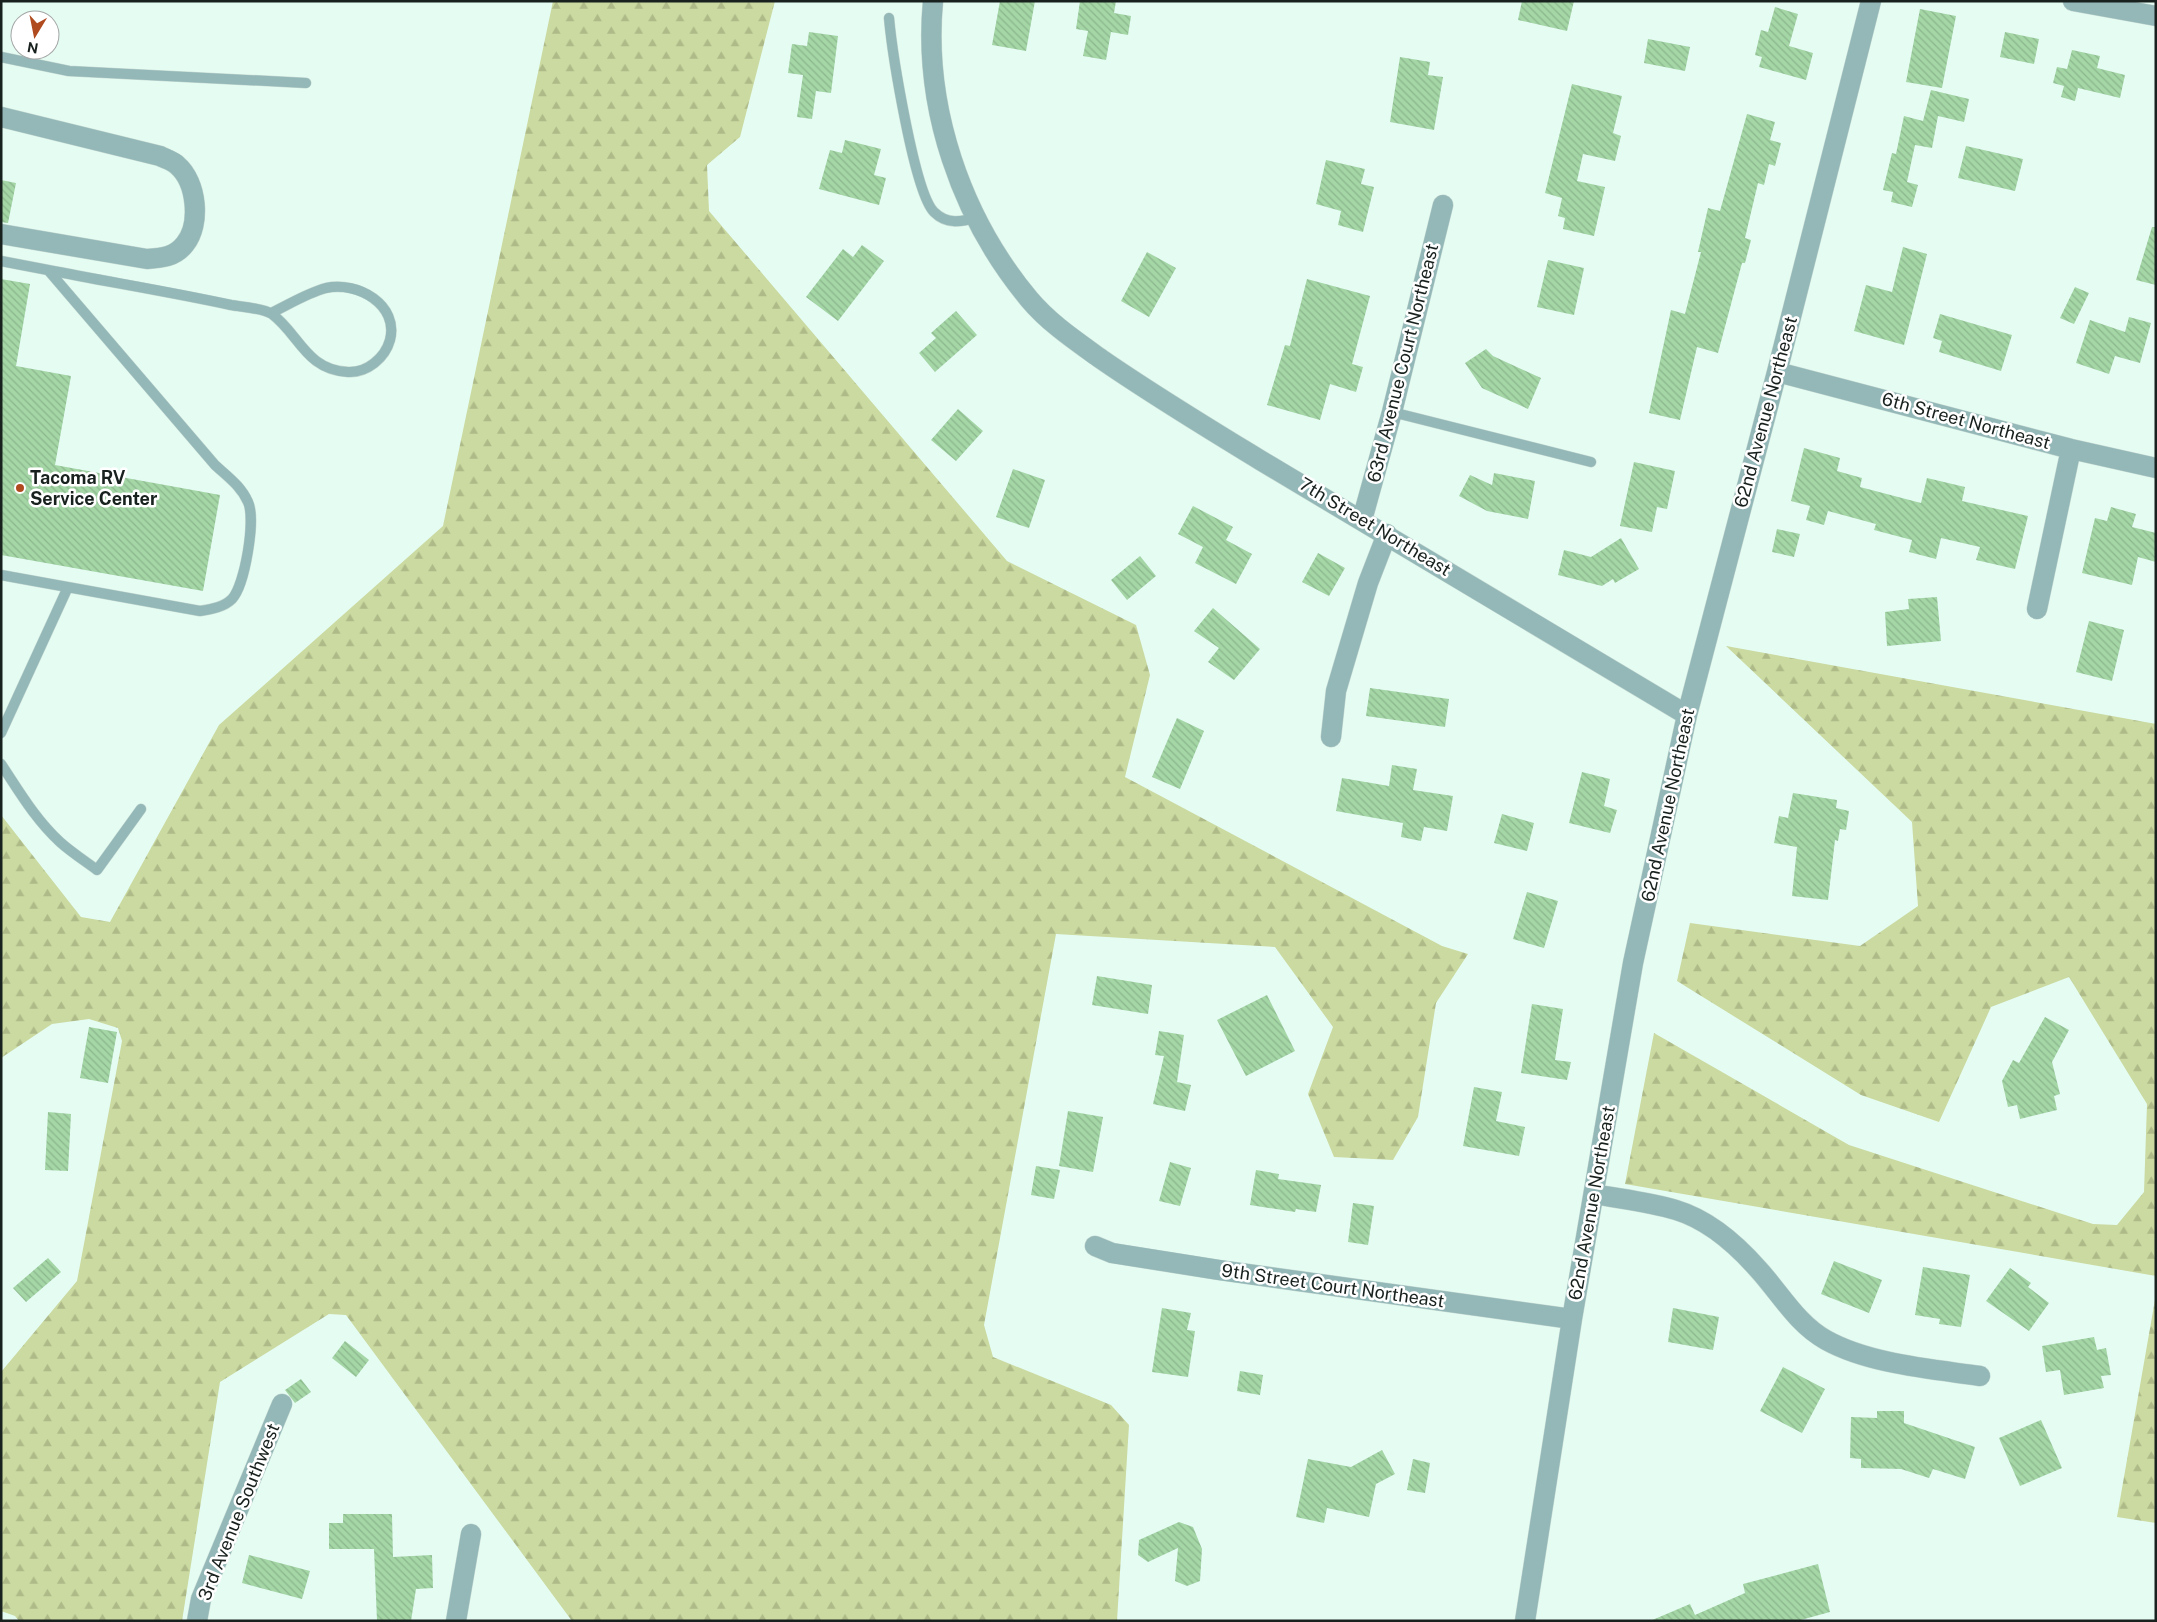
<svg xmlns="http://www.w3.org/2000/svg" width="2157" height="1622" font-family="'Public Sans',sans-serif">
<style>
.forest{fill:url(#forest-firs)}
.building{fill:url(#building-back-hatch)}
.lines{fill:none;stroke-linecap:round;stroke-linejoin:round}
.service-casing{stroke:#c4d9d1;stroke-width:11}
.minor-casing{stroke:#c4d9d1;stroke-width:21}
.service{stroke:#94b7b8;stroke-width:10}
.minor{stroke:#94b7b8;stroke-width:20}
.poi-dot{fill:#b04a1f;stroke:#fff;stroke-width:2}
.labels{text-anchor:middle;stroke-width:5;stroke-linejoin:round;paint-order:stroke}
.street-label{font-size:18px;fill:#18211e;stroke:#fff}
.poi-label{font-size:18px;font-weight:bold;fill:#18211e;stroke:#fff;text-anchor:start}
</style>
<defs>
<pattern id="forest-firs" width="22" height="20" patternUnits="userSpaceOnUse" patternTransform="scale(1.25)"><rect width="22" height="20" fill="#cbdaa0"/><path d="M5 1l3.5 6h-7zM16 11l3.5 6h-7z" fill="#aebb89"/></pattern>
<pattern id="building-back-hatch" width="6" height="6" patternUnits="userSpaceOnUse" patternTransform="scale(1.25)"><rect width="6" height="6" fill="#a4d6a6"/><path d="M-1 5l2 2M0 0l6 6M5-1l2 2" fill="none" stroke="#8cb78e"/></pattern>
</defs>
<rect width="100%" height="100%" fill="#e5fcf3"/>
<path class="forest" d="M 553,1 L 775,1 L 740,137 L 707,165 L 709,211 L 1007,561 L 1136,625 L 1150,675 L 1125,777 L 1442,946 L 1468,954 L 1436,1003 L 1418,1117 L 1393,1160 L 1334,1157 L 1308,1094 L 1333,1027 L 1275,947 L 1056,934 L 984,1325 L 993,1357 L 1111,1405 L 1129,1425 L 1117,1621 L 572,1621 L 346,1315 L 329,1314 L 220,1382 L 182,1621 L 19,1621 L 15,1616 L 1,1611 L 1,1372 L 77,1281 L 122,1041 L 118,1028 L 89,1019 L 52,1024 L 1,1058 L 1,815 L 81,917 L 110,922 L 219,725 L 443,526 Z
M 1726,646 L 2156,724 L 2156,1276 L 1625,1184 L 1654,1033 L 1849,1145 L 2093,1224 L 2117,1225 L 2144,1192 L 2147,1104 L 2069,977 L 1991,1007 L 1939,1122 L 1861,1095 L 1677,981 L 1690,923 L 1860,946 L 1918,906 L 1912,822 Z
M 2156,1294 L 2156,1523 L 2117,1517 Z"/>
<path class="building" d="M 1000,1 L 1035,1 L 1026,51 L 992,45 Z
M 1080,1 L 1116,1 L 1114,13 L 1131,16 L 1128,35 L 1111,32 L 1106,60 L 1083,56 L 1088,31 L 1076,29 Z
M 1522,1 L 1574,1 L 1567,31 L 1518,20 Z
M 1775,7 L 1798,14 L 1789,46 L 1813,53 L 1806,80 L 1759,67 L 1762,57 L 1755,55 L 1761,30 L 1768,32 Z
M 1920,9 L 1956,16 L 1942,88 L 1906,82 Z
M 809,32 L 838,36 L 831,93 L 816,91 L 812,119 L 797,117 L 803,75 L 788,73 L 792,44 L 807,46 Z
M 2005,32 L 2039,39 L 2034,64 L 2000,57 Z
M 1648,39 L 1690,47 L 1685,71 L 1644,63 Z
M 2072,50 L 2100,56 L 2097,68 L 2125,75 L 2120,98 L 2078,88 L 2075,101 L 2061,97 L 2064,86 L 2053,83 L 2057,67 L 2067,69 Z
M 1400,57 L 1430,62 L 1428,75 L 1443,77 L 1434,130 L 1390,122 Z
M 1572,84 L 1622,96 L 1613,133 L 1621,136 L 1615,161 L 1583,154 L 1577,181 L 1605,187 L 1594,236 L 1563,229 L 1565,218 L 1558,216 L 1562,198 L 1545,193 Z
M 1931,90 L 1969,99 L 1964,122 L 1938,116 L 1932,148 L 1915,145 L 1907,182 L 1918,185 L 1912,207 L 1891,202 L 1893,192 L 1883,190 L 1892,153 L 1896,154 L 1904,116 L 1923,121 Z
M 1747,114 L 1775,122 L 1770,140 L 1781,143 L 1775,166 L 1769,164 L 1764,185 L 1758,183 L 1745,238 L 1751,240 L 1745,263 L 1742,263 L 1718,353 L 1697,347 L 1680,420 L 1649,413 L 1671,310 L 1685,314 L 1701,252 L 1698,252 L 1708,208 L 1720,211 Z
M 845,140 L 881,149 L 874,175 L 886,178 L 879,205 L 819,189 L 830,150 L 842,153 Z
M 1966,146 L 2023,159 L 2015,191 L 1958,178 Z
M 1326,160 L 1365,169 L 1361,184 L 1374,187 L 1363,232 L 1338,225 L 1341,211 L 1316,204 Z
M 1,180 L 16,183 L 8,223 L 1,222 Z
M 2152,227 L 2156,227 L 2156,285 L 2136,280 Z
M 862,245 L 884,261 L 838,321 L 806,297 L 843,249 L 853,257 Z
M 1903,247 L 1927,254 L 1904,345 L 1854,331 L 1866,285 L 1892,292 Z
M 1147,252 L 1176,268 L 1149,317 L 1121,301 Z
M 1548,260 L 1584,268 L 1574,315 L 1537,307 Z
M 1,279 L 30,284 L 16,366 L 71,376 L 55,465 L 220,495 L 203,591 L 1,555 Z
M 1307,279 L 1370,296 L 1352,364 L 1363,367 L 1356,392 L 1330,384 L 1320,420 L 1267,405 L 1285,345 L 1290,346 Z
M 2075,287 L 2089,293 L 2074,324 L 2060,318 Z
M 956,311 L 977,335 L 935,372 L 919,353 L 936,338 L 931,333 Z
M 1940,314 L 2012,335 L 2001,371 L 1939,352 L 1942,341 L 1933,338 Z
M 2129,317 L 2151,323 L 2140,363 L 2115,356 L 2109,374 L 2076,363 L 2090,320 L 2125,332 Z
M 1486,349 L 1493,356 L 1541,378 L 1528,409 L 1482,388 L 1465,363 Z
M 958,409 L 983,431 L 956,461 L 931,440 Z
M 1804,448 L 1840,458 L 1837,471 L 1862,478 L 1860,487 L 1921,503 L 1927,478 L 1965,487 L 1962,501 L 2028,516 L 2015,569 L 1976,560 L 1980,547 L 1941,538 L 1936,559 L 1909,552 L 1912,540 L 1874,530 L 1876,524 L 1828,511 L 1824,525 L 1806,520 L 1810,506 L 1791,501 Z
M 1634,462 L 1675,471 L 1667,509 L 1657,507 L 1652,532 L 1620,526 Z
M 1013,469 L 1045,480 L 1029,528 L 996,517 Z
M 1494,473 L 1535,481 L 1528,519 L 1487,511 L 1459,496 L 1470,475 L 1492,485 Z
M 1193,506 L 1233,527 L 1226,540 L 1252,554 L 1236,584 L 1195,563 L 1203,547 L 1178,534 Z
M 2111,507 L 2136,514 L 2132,527 L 2156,533 L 2156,562 L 2138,557 L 2132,585 L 2082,573 L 2095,518 L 2107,521 Z
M 1777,529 L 1800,534 L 1794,557 L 1772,552 Z
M 1621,538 L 1639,569 L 1615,583 L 1613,579 L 1602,586 L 1558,575 L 1564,550 L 1591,557 Z
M 1318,553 L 1345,568 L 1329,596 L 1302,582 Z
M 1140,556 L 1156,576 L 1127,600 L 1111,580 Z
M 1937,597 L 1941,641 L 1887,646 L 1885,612 L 1909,609 L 1908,599 Z
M 1213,608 L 1260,649 L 1234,680 L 1208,662 L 1219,648 L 1194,631 Z
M 2089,621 L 2124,630 L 2112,681 L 2076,672 Z
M 1370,688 L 1449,699 L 1445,727 L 1366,716 Z
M 1177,718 L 1204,731 L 1180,789 L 1152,777 Z
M 1392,765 L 1417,769 L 1413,790 L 1453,796 L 1447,831 L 1424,827 L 1421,841 L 1401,837 L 1403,823 L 1336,811 L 1342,778 L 1389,786 Z
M 1582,772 L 1610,779 L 1604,806 L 1617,810 L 1610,833 L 1569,823 Z
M 1793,793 L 1837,800 L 1836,808 L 1849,811 L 1846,830 L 1840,829 L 1838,841 L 1835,840 L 1828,900 L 1792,896 L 1797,847 L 1774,843 L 1779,816 L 1788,818 Z
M 1502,814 L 1534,823 L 1527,851 L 1494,843 Z
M 1527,892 L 1558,901 L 1544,948 L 1513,939 Z
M 1097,976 L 1152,985 L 1148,1014 L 1092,1005 Z
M 1267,995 L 1295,1051 L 1246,1076 L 1217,1020 Z
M 1532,1004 L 1563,1009 L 1555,1060 L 1571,1062 L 1567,1080 L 1521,1073 Z
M 2045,1017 L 2069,1030 L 2052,1062 L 2060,1094 L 2054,1096 L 2057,1110 L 2020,1119 L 2017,1105 L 2008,1107 L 2002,1081 L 2013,1060 L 2019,1063 Z
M 89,1027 L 117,1032 L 108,1083 L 80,1078 Z
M 1159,1031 L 1184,1035 L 1177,1082 L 1191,1085 L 1185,1111 L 1153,1104 L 1164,1056 L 1155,1055 Z
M 1474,1087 L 1502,1092 L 1496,1121 L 1525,1127 L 1519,1156 L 1463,1146 Z
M 1068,1111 L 1103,1117 L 1093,1172 L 1059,1166 Z
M 48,1112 L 71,1114 L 68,1171 L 45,1170 Z
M 1170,1162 L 1191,1168 L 1180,1206 L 1159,1201 Z
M 1036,1166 L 1060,1170 L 1054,1199 L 1031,1195 Z
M 1256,1170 L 1279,1174 L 1278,1179 L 1321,1185 L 1316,1212 L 1296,1209 L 1295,1212 L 1250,1205 Z
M 1353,1203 L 1374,1206 L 1368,1245 L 1348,1242 Z
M 48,1258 L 61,1272 L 26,1302 L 13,1288 Z
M 1834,1261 L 1882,1280 L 1869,1313 L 1821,1294 Z
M 1923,1267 L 1970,1275 L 1961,1327 L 1939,1324 L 1940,1319 L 1915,1315 Z
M 2010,1268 L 2031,1283 L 2028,1287 L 2049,1303 L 2029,1331 L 1986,1301 Z
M 1162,1308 L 1191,1313 L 1187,1330 L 1195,1331 L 1188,1377 L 1152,1372 Z
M 1673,1308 L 1719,1317 L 1713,1350 L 1668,1342 Z
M 2094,1337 L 2097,1350 L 2106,1348 L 2111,1375 L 2101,1376 L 2104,1388 L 2064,1395 L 2060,1370 L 2046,1372 L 2042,1346 Z
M 345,1341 L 369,1360 L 356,1377 L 332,1358 Z
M 1783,1367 L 1825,1389 L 1802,1433 L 1760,1411 Z
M 1240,1371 L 1263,1375 L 1260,1395 L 1237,1391 Z
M 301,1379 L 311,1392 L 295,1403 L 285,1390 Z
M 1877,1411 L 1904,1411 L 1904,1423 L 1975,1447 L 1965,1479 L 1933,1469 L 1929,1478 L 1901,1469 L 1861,1468 L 1861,1459 L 1850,1458 L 1851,1417 L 1877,1418 Z
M 2041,1420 L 2062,1468 L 2020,1486 L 1999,1438 Z
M 1382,1450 L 1395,1474 L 1376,1484 L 1369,1517 L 1327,1508 L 1324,1523 L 1296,1517 L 1308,1459 L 1351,1467 Z
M 1413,1459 L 1430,1463 L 1425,1493 L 1407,1490 Z
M 343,1514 L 392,1514 L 393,1557 L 432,1555 L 433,1588 L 416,1589 L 411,1621 L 377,1621 L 374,1549 L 329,1549 L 329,1523 L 343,1523 Z
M 1179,1522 L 1193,1527 L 1202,1549 L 1200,1581 L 1187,1586 L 1175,1581 L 1178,1548 L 1148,1562 L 1138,1555 L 1139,1540 Z
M 249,1555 L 310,1571 L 302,1599 L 242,1583 Z
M 1818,1564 L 1830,1612 L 1797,1621 L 1650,1621 L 1690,1604 L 1695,1615 L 1745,1593 L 1743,1584 Z"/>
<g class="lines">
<defs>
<path id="service" d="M 889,18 C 892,51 914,192 934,212 C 947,225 962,222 977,217
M 1,57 L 69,71 L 306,83
M 1,261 L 48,270 L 215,465 C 228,477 241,486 248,502 C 256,519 245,585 232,599 C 224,607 212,609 200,611 L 1,575
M 48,270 C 109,282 171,292 231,305 C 242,307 263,308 272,314 C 299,334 306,370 348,372 C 367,373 385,358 390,340 C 399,305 358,281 326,288 C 307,293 288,305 271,313
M 1392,412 L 1591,462
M 1,733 L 68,587
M 1,764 C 19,791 35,819 60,842 C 71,852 85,861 97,870 L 141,809"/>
<path id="minor" d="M 933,1 C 923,107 961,217 1029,299 C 1049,323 1076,341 1101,359 C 1153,395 1206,427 1260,460 C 1402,545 1545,629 1687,715
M 2073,1 L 2156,16
M 1,117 L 160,156 C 166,159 173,161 177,165 C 197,182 201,224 185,244 C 175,257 162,258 147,259 L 1,234
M 1777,372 L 2071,449 L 2156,468
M 1362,520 L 1392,412 L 1443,205
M 2037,609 L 2071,449
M 1331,737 L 1336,691 L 1368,583 L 1387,534
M 1594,1194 C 1621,1199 1650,1202 1676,1210 C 1709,1220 1736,1244 1758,1269 C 1780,1293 1797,1324 1826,1340 C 1869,1364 1932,1369 1980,1376
M 1095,1246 L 1112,1253 L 1219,1270 L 1572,1319
M 197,1621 L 201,1599 L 282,1404
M 456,1621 L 471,1534
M 1525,1621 L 1572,1319 L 1633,963 L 1687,715 L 1777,372 L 1871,1"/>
</defs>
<use href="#service" class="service-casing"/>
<use href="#minor" class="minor-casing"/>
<use href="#service" class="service"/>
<use href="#minor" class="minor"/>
</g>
<circle class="poi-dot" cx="20" cy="488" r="5"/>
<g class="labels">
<g class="street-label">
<text transform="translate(1403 363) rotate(-76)" y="6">63rd Avenue Court Northeast</text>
<text transform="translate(1766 412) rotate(-75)" y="6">62nd Avenue Northeast</text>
<text transform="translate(1966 421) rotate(15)" y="6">6th Street Northeast</text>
<text transform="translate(1375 527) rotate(31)" y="6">7th Street Northeast</text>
<text transform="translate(1668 805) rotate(-78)" y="6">62nd Avenue Northeast</text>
<text transform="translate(1592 1203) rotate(-80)" y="6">62nd Avenue Northeast</text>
<text transform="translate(1333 1286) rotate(8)" y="6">9th Street Court Northeast</text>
<text transform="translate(239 1512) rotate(-68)" y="6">3rd Avenue Southwest</text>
</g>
<g class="poi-label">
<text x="30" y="484">Tacoma RV<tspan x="30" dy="21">Service Center</tspan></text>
</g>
</g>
<rect width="2157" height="1622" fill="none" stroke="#18211e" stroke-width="5"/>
<g transform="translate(35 35) rotate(190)"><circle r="24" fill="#ffffff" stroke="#a3a6a5"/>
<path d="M0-4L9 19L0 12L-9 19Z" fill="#b04a1f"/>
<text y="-8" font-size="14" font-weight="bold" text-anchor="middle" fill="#18211e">N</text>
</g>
</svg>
